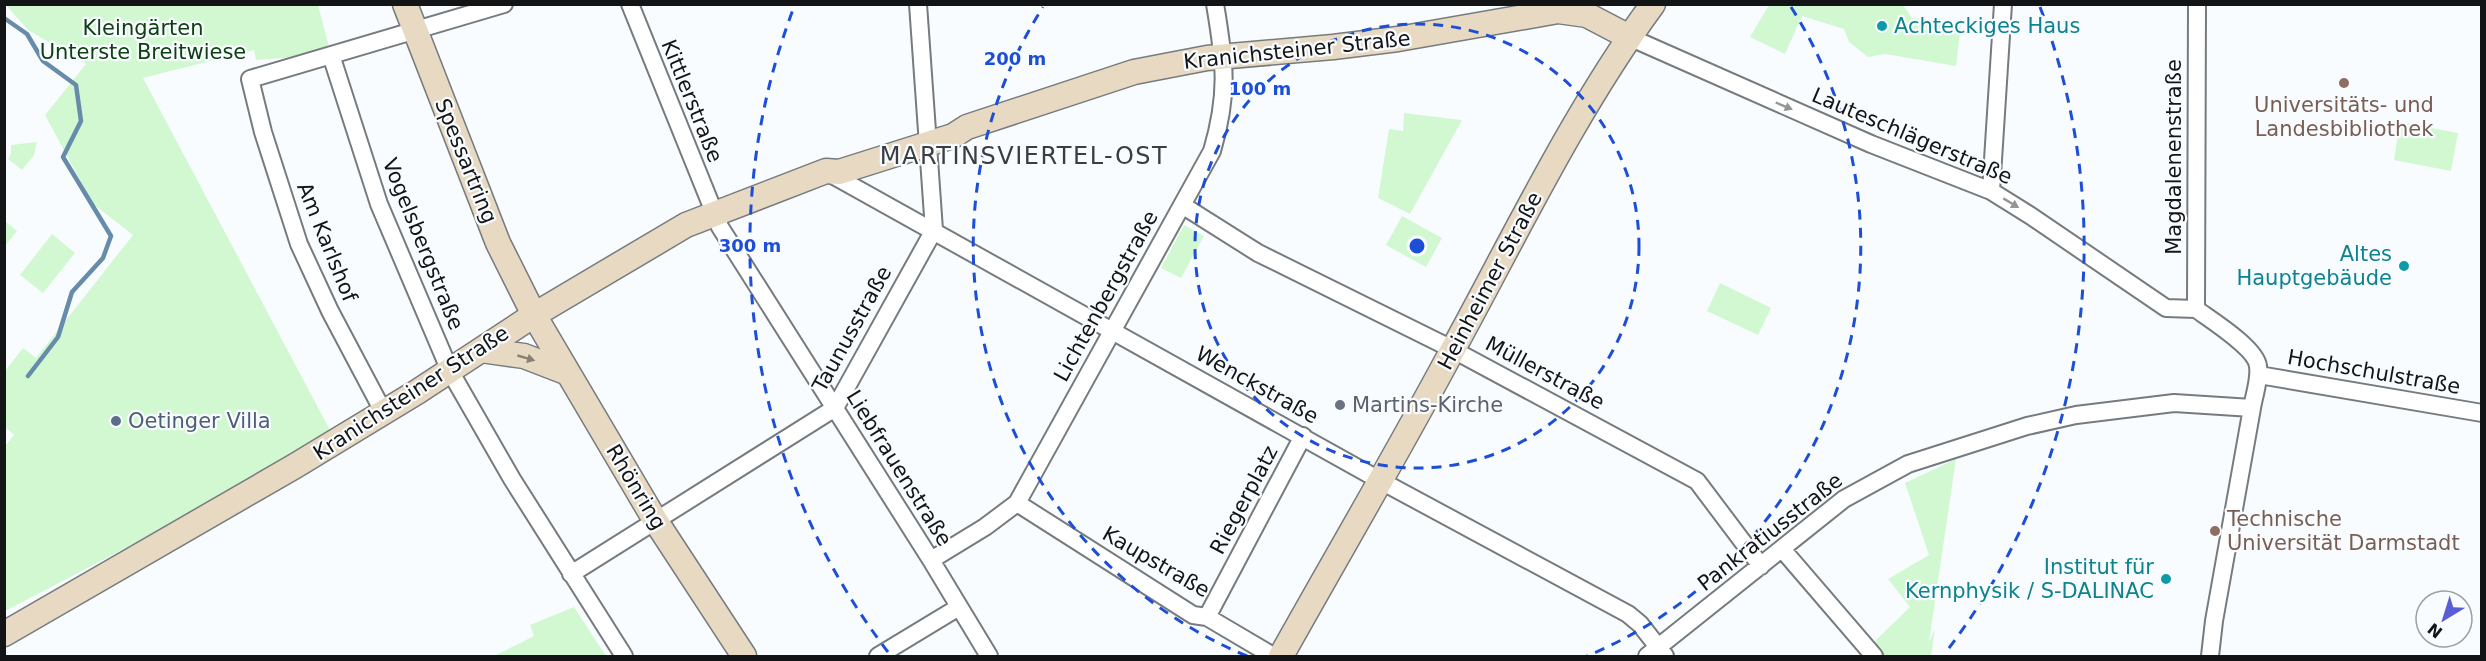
<svg xmlns="http://www.w3.org/2000/svg" width="2486" height="661" font-family="'DejaVu Sans',sans-serif">
<style>
.green{fill:#d1f8d1}
.lines{fill:none;stroke-linecap:round;stroke-linejoin:round}
.stream{stroke:#678ca9;stroke-width:4.5}
.street-casing{stroke:#767b7f;stroke-width:20}
.secondary-casing{stroke:#767b7f;stroke-width:27}
.street{stroke:#fff;stroke-width:16}
.secondary{stroke:#e8dac2;stroke-width:24}
.oneway{fill:#949596}
.oneway2{fill:#888174}
.ring{fill:none;stroke:#1d4ed8;stroke-width:3;stroke-dasharray:10 8}
.culture-dot{fill:#0f9aa8;stroke:#f9fcff;stroke-width:2}
.education-dot{fill:#8d6e63;stroke:#f9fcff;stroke-width:2}
.worship-dot{fill:#6b7280;stroke:#f9fcff;stroke-width:2}
.service-dot{fill:#5c6f8a;stroke:#f9fcff;stroke-width:2}
.labels{text-anchor:middle;stroke-width:4.5;stroke-linejoin:round;paint-order:stroke}
.culture-label{font-size:21px;fill:#0d838f;stroke:#f9fcff;text-anchor:end}
.park-label{font-size:21px;fill:#0f4014;stroke:#f9fcff}
.street-label{font-size:21px;fill:#121415;stroke:#f9fcff}
.education-label{font-size:21px;fill:#785e54;stroke:#f9fcff}
.worship-label{font-size:21px;fill:#5b616d;stroke:#f9fcff;text-anchor:start}
.service-label{font-size:21px;fill:#4e5e75;stroke:#f9fcff;text-anchor:start}
.quarter-label{font-size:24px;letter-spacing:1.5px;fill:#3a3e42;stroke:#f9fcff}
.centre{fill:#1d4ed8;stroke:#f9fcff;stroke-width:3}
.ring-label{font-size:18px;text-anchor:middle;font-weight:bold;fill:#1d4ed8;stroke:#f9fcff;stroke-width:4.5;stroke-linejoin:round;paint-order:stroke}
</style>
<rect width="100%" height="100%" fill="#f9fcff"/>
<path class="green" d="M 6,5 L 318,5 L 329,47 L 296,57 L 256,60 L 254,50 L 143,78 L 330,430 C 225,497 115,554 5,611 L 5,446 L 14,435 L 5,427 L 5,371 L 23,348 L 36,358 L 133,235 L 93,204 L 45,115 L 86,64 L 28,30 Z
M 1769,5 L 1903,5 L 1912,18 L 1961,24 L 1956,66 L 1885,54 L 1868,57 L 1849,42 L 1844,29 L 1802,16 L 1785,54 L 1750,37 Z
M 1404,113 L 1462,120 L 1410,214 L 1378,198 L 1389,129 L 1403,131 Z
M 2400,122 L 2458,133 L 2451,171 L 2394,160 Z
M 37,142 L 34,155 L 22,170 L 8,159 L 11,154 L 11,145 Z
M 1402,216 L 1442,238 L 1426,267 L 1386,245 Z
M 5,221 L 17,231 L 5,246 L 4,246 Z
M 1184,225 L 1204,236 L 1181,278 L 1161,268 Z
M 52,234 L 75,253 L 43,293 L 20,275 Z
M 1720,283 L 1771,308 L 1758,335 L 1707,311 Z
M 1956,459 L 1929,642 L 1935,629 L 1931,656 L 1884,656 L 1873,643 L 1910,607 L 1888,579 L 1929,555 L 1905,483 Z
M 574,607 L 606,656 L 494,656 L 534,636 L 530,625 Z"/>
<g class="lines">
<path class="stream" d="M 4,18 L 27,34 L 43,61 L 76,85 L 81,121 L 63,157 L 111,236 L 103,258 L 72,292 L 58,337 L 28,376"/>
<defs>
<path id="street" d="M 630,4 L 720,227 L 931,560 L 989,656
M 1629,37 L 1871,144 L 1991,191 L 2031,216 L 2166,308 L 2196,309
M 331,55 L 379,204 L 450,371 L 512,479 L 624,656
M 827,172 L 1381,481 L 1628,614 L 1640,624 L 1665,656
M 1991,191 L 2003,4
M 1182,205 L 1258,253 L 1446,346 L 1697,481 L 1761,566
M 2196,309 L 2197,4
M 2259,375 L 2482,413
M 384,413 L 330,311 L 299,244 L 263,132 L 250,79 L 504,4
M 1017,503 L 1193,615 L 1207,617 L 1273,656
M 1782,549 L 1874,656
M 931,560 L 985,527 L 1017,503 L 1212,151 C 1229,93 1225,63 1215,4
M 571,574 L 835,408 L 934,230 L 918,4
M 1207,617 L 1303,436
M 878,656 L 959,607
M 1647,656 L 1844,499 L 1908,464 L 2027,426 L 2076,415 L 2174,403 L 2252,408 C 2254,395 2260,380 2258,366 C 2256,348 2211,320 2196,309
M 2210,656 L 2214,621 L 2252,408"/>
<path id="secondary" d="M 405,4 L 498,243 L 534,315 L 655,520 L 744,656
M 481,350 L 524,356 L 568,373
M 4,634 L 295,466 L 417,392 L 534,315 L 686,225 L 826,171 L 839,172 L 953,136 L 967,127 L 1134,72 L 1207,58 L 1333,47 L 1398,39 L 1558,11 L 1587,15 L 1629,37
M 1281,656 C 1338,554 1397,454 1452,351 C 1516,234 1574,112 1653,4"/>
</defs>
<use href="#street" class="street-casing"/>
<use href="#secondary" class="secondary-casing"/>
<use href="#street" class="street"/>
<use href="#secondary" class="secondary"/>
</g>
<defs><path id="oneway-solid" d="M-6-.8H1V-3.2L6.5 0L1 3.2V.8H-6Z" transform="scale(1.5)"/></defs>
<g class="oneway">
<use href="#oneway-solid" transform="translate(1784 106) rotate(23)"/>
<use href="#oneway-solid" transform="translate(2011 203) rotate(31)"/>
</g>
<use class="oneway2" href="#oneway-solid" transform="translate(526 358) rotate(16)"/>
<g class="ring">
<circle cx="1417" cy="246" r="222"/>
<path d="M1247 656A444 444 0 0 1 1043 7M1791 7A444 444 0 0 1 1587 656"/>
<path d="M888 652A667 667 0 0 1 794 7M2040 7A667 667 0 0 1 1946 652"/>
</g>
<g class="culture-dot">
<circle cx="1882" cy="26" r="6"/>
<circle cx="2404" cy="266" r="6"/>
<circle cx="2166" cy="579" r="6"/>
</g>
<g class="education-dot">
<circle cx="2344" cy="83" r="6"/>
<circle cx="2215" cy="531" r="6"/>
</g>
<circle class="worship-dot" cx="1340" cy="405" r="6"/>
<circle class="service-dot" cx="116" cy="421" r="6"/>
<g class="labels">
<g class="culture-label">
<text x="1894" y="33" text-anchor="start">Achteckiges Haus</text>
<text x="2392" y="261">Altes<tspan x="2392" dy="24">Hauptgebäude</tspan></text>
<text x="2154" y="574">Institut für<tspan x="2154" dy="24">Kernphysik / S-DALINAC</tspan></text>
</g>
<g class="park-label">
<text x="143" y="35">Kleingärten<tspan x="143" dy="24">Unterste Breitwiese</tspan></text>
</g>
<g class="street-label">
<text transform="translate(1297 50) rotate(-6)" y="7">Kranichsteiner Straße</text>
<text transform="translate(692 101) rotate(68)" y="7">Kittlerstraße</text>
<text transform="translate(1912 136) rotate(23)" y="7">Lauteschlägerstraße</text>
<text transform="translate(2174 157) rotate(-90)" y="7">Magdalenenstraße</text>
<text transform="translate(466 161) rotate(68)" y="7">Spessartring</text>
<text transform="translate(327 242) rotate(68)" y="7">Am Karlshof</text>
<text transform="translate(423 244) rotate(68)" y="7">Vogelsbergstraße</text>
<text transform="translate(1490 281) rotate(-62)" y="7">Heinheimer Straße</text>
<text transform="translate(1106 296) rotate(-61)" y="7">Lichtenbergstraße</text>
<text transform="translate(852 329) rotate(-61)" y="7">Taunusstraße</text>
<text transform="translate(2374 372) rotate(10)" y="7">Hochschulstraße</text>
<text transform="translate(1545 373) rotate(28)" y="7">Müllerstraße</text>
<text transform="translate(1257 385) rotate(29)" y="7">Wenckstraße</text>
<text transform="translate(411 393) rotate(-33)" y="7">Kranichsteiner Straße</text>
<text transform="translate(899 468) rotate(58)" y="7">Liebfrauenstraße</text>
<text transform="translate(636 487) rotate(59)" y="7">Rhönring</text>
<text transform="translate(1244 500) rotate(-62)" y="7">Riegerplatz</text>
<text transform="translate(1770 532) rotate(-38)" y="7">Pankratiusstraße</text>
<text transform="translate(1156 562) rotate(30)" y="7">Kaupstraße</text>
</g>
<g class="education-label">
<text x="2344" y="112">Universitäts- und<tspan x="2344" dy="24">Landesbibliothek</tspan></text>
<text x="2227" y="526" text-anchor="start">Technische<tspan x="2227" dy="24">Universität Darmstadt</tspan></text>
</g>
<g class="worship-label">
<text x="1352" y="412">Martins-Kirche</text>
</g>
<g class="service-label">
<text x="128" y="428">Oetinger Villa</text>
</g>
<g class="quarter-label">
<text x="1024" y="164">MARTINSVIERTEL-OST</text>
</g>
</g>
<circle cx="1417" cy="246" r="9" class="centre"/>
<g class="ring-label">
<text x="1015" y="65">200 m</text>
<text x="1260" y="95">100 m</text>
<text x="750" y="252">300 m</text>
</g>
<rect width="2486" height="661" fill="none" stroke="#121415" stroke-width="12"/>
<g transform="translate(2444 619) rotate(218)"><circle r="28" fill="#f9fcff" stroke="#9d9fa1" stroke-width="1.5"/>
<path d="M0-4.5L10 22L0 15L-10 22Z" fill="#595ed6"/>
<text y="-9" font-size="16" font-weight="bold" text-anchor="middle" fill="#121415">N</text>
</g>
</svg>
